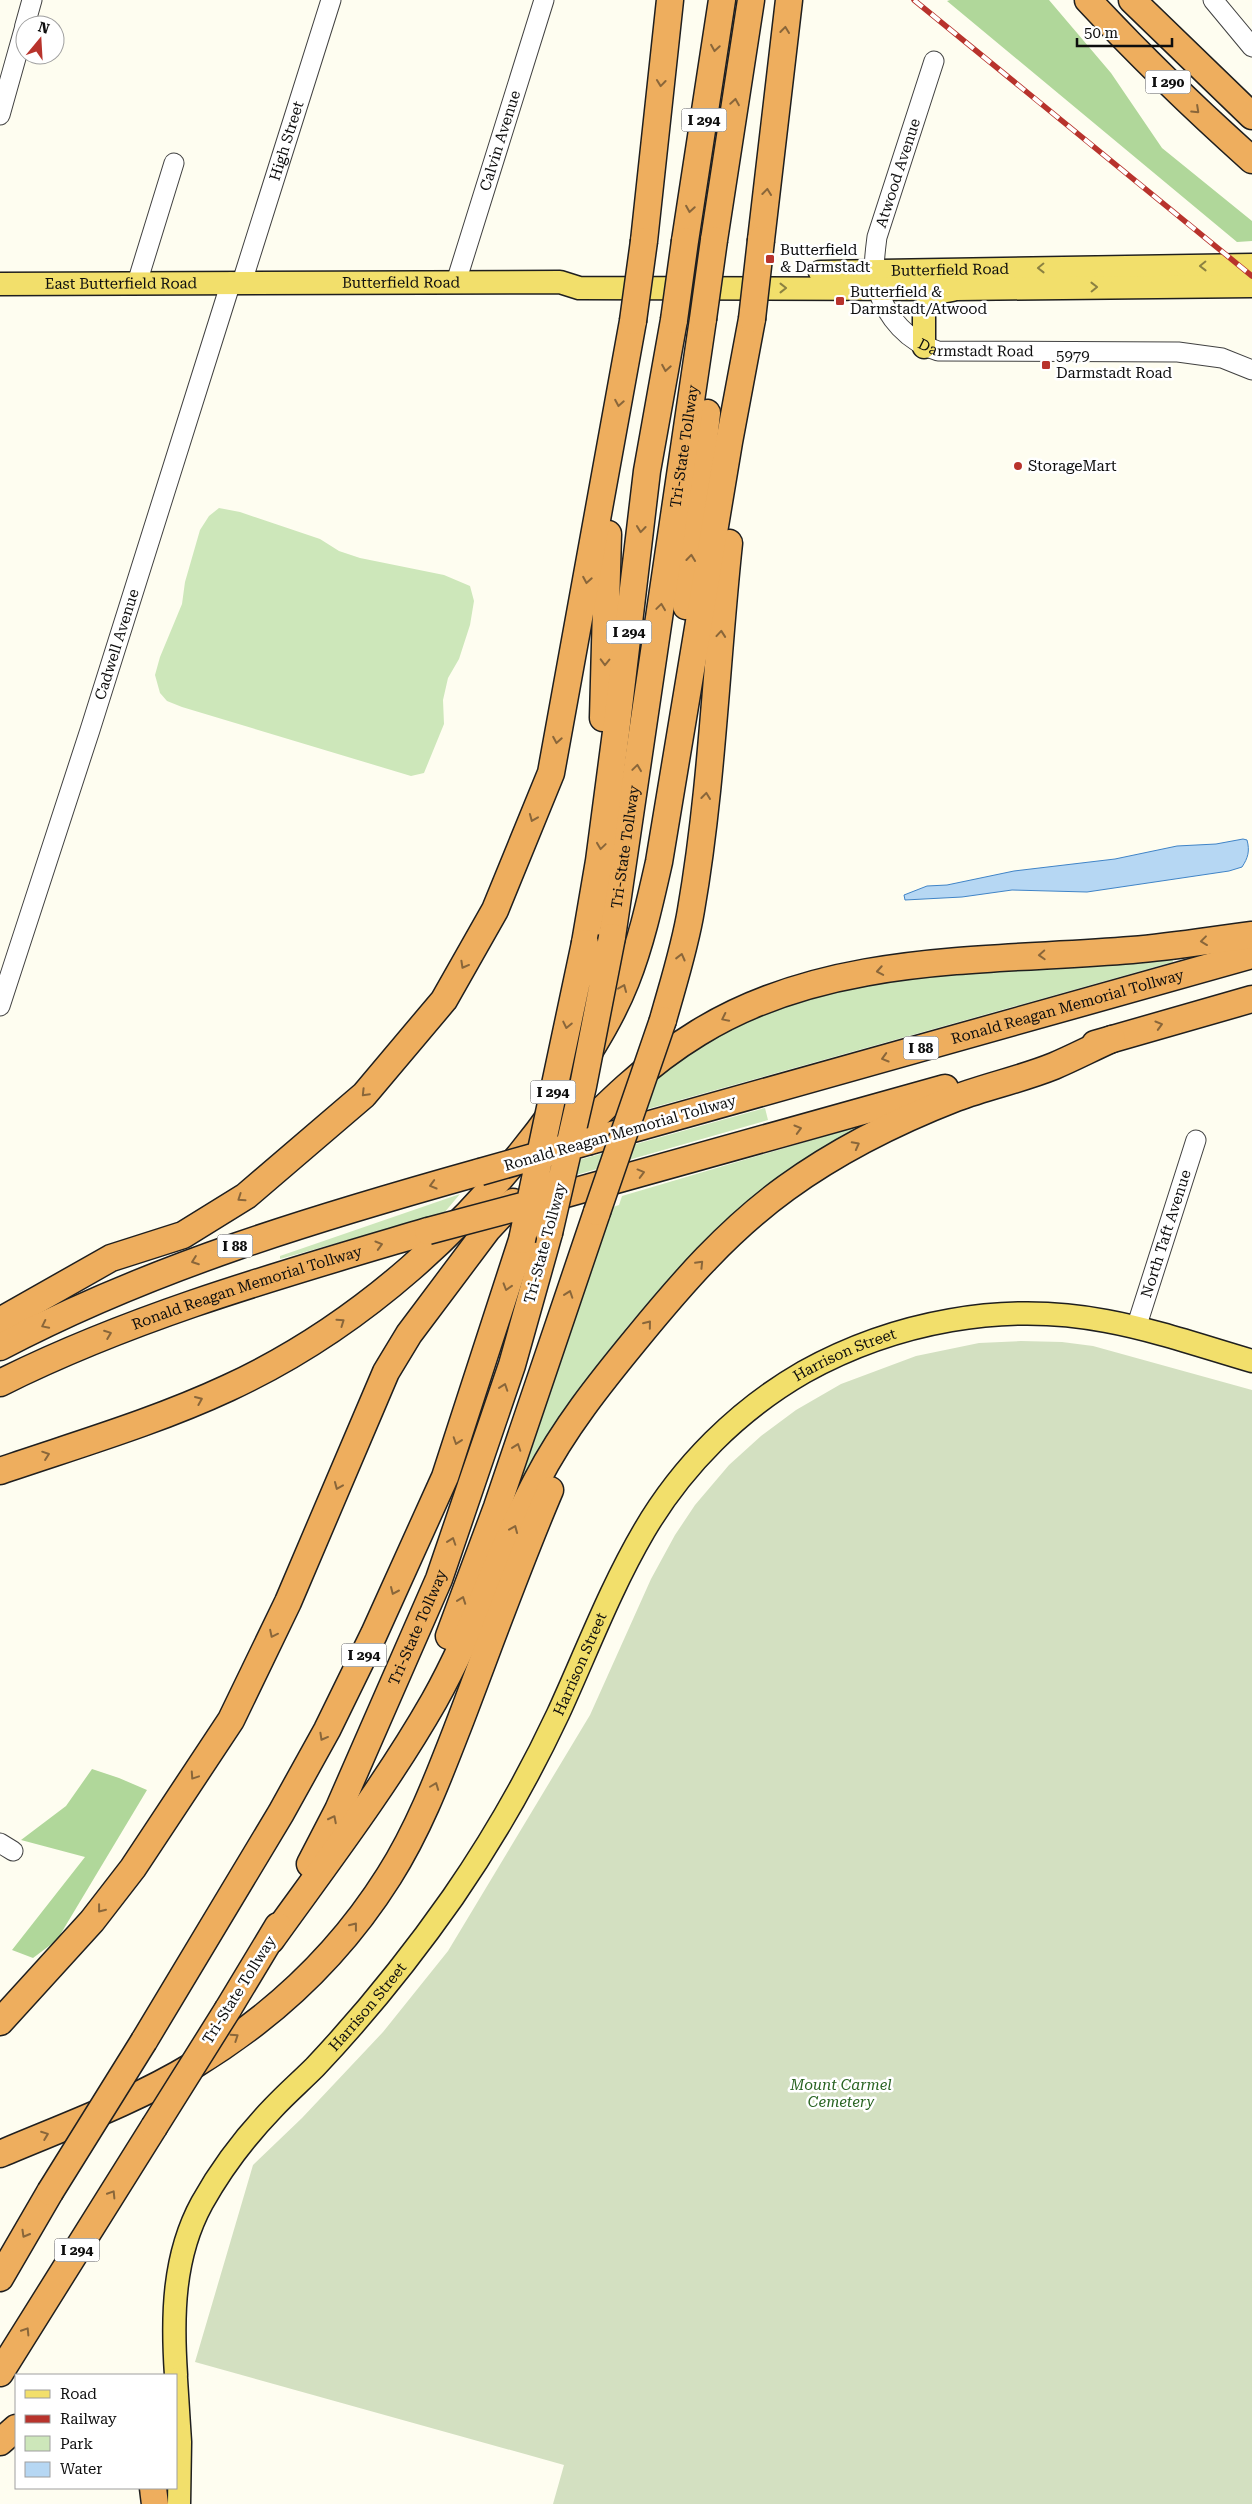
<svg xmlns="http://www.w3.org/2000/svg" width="1252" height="2504" font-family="'Roboto Serif',serif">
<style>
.green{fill:#cde7ba}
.forest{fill:#b0d79a}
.cemetery{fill:#d3e0c1}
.water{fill:#b6d7f3;stroke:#4084c7}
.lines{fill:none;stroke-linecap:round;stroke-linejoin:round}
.minor-casing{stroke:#414141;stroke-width:21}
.major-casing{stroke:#1f1f1f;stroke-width:25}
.highway-casing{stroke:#1f1f1f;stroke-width:29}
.minor{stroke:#fff;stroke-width:19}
.major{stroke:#f2df6b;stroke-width:22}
.highway{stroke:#eeae5e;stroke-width:26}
.rail-casing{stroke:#b8332c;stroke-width:5.5}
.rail{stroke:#fff;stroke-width:4;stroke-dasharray:11;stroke-linecap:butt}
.highway-bridge-casing{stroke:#1f1f1f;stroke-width:29;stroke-linecap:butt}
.highway-bridge{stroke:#eeae5e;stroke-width:26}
.oneway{stroke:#89663a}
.oneway2{stroke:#8b8141}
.poi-dot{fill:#b8332c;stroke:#fff;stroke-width:2}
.labels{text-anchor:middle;stroke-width:5;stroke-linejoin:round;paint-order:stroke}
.shield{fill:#fff;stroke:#565656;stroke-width:1}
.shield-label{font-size:14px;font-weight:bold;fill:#0e0e0e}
.street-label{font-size:15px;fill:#0e0e0e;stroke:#fff}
.poi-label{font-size:15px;fill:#0e0e0e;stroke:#fff;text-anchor:start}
.park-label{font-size:15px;font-style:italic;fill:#286321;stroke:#fff}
</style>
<rect width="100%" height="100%" fill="#fefdf0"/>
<path class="green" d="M 219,508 L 240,512 L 320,539 L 339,551 L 360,558 L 444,575 L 470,586 L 474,601 L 470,625 L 459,659 L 448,678 L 443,700 L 444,724 L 424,773 L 411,776 L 182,707 L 167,701 L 160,693 L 155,675 L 160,657 L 182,604 L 185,582 L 200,530 L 209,516 Z
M 1172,955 L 1173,962 L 644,1110 L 660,1070 L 738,1023 L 807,997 L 914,975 Z
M 765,1108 L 768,1120 L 548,1183 L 568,1163 Z
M 866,1124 L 709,1240 L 661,1288 L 627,1327 L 599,1364 L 573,1401 L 516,1495 L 606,1228 L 613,1207 L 619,1205 L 622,1196 Z
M 460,1194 L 444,1213 L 280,1259 L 280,1256 Z"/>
<path class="forest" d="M 950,0 L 1049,0 L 1111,73 L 1162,148 L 1252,221 L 1252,241 L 1237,242 L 947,1 Z
M 92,1769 L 119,1778 L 147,1790 L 57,1940 L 33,1958 L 12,1950 L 85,1857 L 21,1840 L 66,1806 Z"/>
<path class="cemetery" d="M 1021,1341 L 1062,1342 L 1093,1346 L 1252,1390 L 1252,2504 L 553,2504 L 564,2465 L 195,2362 L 253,2165 L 302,2118 L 383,2032 L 448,1951 L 590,1715 L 651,1579 L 675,1535 L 695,1505 L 729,1465 L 761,1436 L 796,1410 L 841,1384 L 916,1356 L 979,1343 Z"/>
<path class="water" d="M 1243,839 L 1247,840 C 1250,851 1248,858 1242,867 L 1229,871 L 1087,892 L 1012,890 L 962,897 L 905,900 L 904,895 L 927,886 L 947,885 L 1014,871 L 1115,859 L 1177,846 L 1216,844 Z"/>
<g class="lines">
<defs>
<g id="minor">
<path d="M 1213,0 L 1252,47"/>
<path d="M 25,25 L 32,0"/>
<path id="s1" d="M 934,61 L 877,237 C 875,253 872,273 877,288 C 887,318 908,342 938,351 L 1178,352 L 1222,358 L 1252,370"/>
<path d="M 0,115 L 25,26"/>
<path id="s2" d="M 242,282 L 331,0"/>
<path id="s3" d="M 456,282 L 544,0"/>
<path d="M 137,283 L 174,163"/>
<path id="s4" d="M 0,1006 L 90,730 L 231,282"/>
<path id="s5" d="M 1136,1328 L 1196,1140"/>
<path d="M 0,1843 L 13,1851"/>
</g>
<g id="major">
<path id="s6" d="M 820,272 L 1252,265"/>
<path id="s7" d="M 0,284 L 560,282 L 579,288 L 956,289 L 1252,286"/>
<path d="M 924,347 L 924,309 L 936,293 L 952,290"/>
<path id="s8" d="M 176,2375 C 172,2316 173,2256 202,2203 C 221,2169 246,2136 273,2108 C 286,2094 301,2081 315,2067 C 365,2014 411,1957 453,1897 C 493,1839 528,1778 558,1714 C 586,1653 610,1589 644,1531 C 682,1466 738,1410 804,1372 C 894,1322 1004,1301 1106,1321 C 1155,1330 1204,1347 1252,1361"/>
<path d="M 176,2379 L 180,2442 L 179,2504"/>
</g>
<g id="highway">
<path d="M 1088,0 C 1140,56 1195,109 1252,160"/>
<path d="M 1132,0 L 1252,116"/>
<path d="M 714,240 L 751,0"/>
<path d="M 761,240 L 789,0"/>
<path d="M 644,241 L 670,0"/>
<path d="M 685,241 L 722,0"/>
<path d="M 686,606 L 707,413"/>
<path d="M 603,718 L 608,534"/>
<path id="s9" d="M 612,937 L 703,319"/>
<path d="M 585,943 L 599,861 L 616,732 L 647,471 L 674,320"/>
<path d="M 663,1020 C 673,984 685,947 691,910 C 712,789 716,665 729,543"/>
<path d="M 1095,1044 L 1252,999"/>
<path id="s10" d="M 590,1141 L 1252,955"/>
<path d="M 564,1149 C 604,1106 647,1064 698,1033 C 827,953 986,962 1132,950 C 1172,947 1212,940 1252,935"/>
<path d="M 537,1202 L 945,1088"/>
<path d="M 0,1321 L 111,1258 L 183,1235 L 246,1196 L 364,1095 L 444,1000 L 495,910 L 551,773 L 633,321"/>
<path d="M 0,1347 C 152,1267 316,1218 480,1172"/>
<path id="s11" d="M 0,1383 C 136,1315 283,1274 428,1231"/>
<path d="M 0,1471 C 76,1445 155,1422 228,1388 C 360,1327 473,1224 557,1106 C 564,1096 569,1084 576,1073 C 595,1043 613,1014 626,981 C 641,943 650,902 659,862 L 729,442 L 752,319"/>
<path d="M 449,1636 L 497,1507 L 597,1212"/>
<path id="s12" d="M 310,1864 L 338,1810 L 439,1579 L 512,1365 L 549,1233"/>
<path d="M 271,1940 C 327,1862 386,1785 434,1701 C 474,1630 499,1552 537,1480 C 564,1428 600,1383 637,1338 C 682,1283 728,1230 786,1188 C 837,1151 897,1121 956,1098 C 988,1086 1022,1079 1054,1066 C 1073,1058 1092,1048 1112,1039"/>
<path d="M 228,2009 L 278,1926"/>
<path d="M 0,2022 L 92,1921 L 133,1868 L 231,1720 L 288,1602 L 386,1372 L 409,1334 L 487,1230 L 513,1202"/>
<path d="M 144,2041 L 281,1813 L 327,1730 L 374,1634 L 445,1477 L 522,1240"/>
<path d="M 0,2154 C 66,2126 133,2102 194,2065 C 273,2017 340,1954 389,1876 C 420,1827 440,1773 461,1719 C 490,1643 518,1565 550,1490"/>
<path d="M 0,2278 L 50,2192"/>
<path d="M 0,2373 L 154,2127"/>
<path d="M 0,2442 L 16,2428"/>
<path d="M 153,2488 L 155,2504"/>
</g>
</defs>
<use href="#minor" class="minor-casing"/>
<use href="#major" class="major-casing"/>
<use href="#highway" class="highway-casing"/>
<use href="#minor" class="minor"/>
<use href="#major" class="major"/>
<use href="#highway" class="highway"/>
<defs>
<path id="rail" d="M 914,0 L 1252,276"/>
</defs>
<use href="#rail" class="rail-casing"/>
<use href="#rail" class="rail"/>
<defs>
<path id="highway-bridge" d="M 703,319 L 714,240
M 752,319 L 761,240
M 674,320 L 685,241
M 633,321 L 644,241
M 480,1172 L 590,1141
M 597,1212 L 663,1020
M 428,1231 L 526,1205
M 549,1233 L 583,1086 L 612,937
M 522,1240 L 585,943
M 154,2127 L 228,2009
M 50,2192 L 144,2041"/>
</defs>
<use href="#highway-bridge" class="highway-bridge-casing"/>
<use href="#highway-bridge" class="highway-bridge"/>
</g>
<defs><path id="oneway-chevron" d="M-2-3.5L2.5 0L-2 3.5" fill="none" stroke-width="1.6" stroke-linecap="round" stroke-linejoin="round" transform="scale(1.25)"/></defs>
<g class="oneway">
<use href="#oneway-chevron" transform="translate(785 30) rotate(-83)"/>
<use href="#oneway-chevron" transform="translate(715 48) rotate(99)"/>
<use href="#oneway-chevron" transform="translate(661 83) rotate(96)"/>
<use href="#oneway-chevron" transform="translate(735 102) rotate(-81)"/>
<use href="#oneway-chevron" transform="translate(1196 110) rotate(43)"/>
<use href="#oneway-chevron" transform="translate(767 192) rotate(-83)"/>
<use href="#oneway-chevron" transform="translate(690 209) rotate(99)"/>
<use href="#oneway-chevron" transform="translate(666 368) rotate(100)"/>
<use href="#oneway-chevron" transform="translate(619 403) rotate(100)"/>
<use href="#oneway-chevron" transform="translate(641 529) rotate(96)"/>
<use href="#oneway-chevron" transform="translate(691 558) rotate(-84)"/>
<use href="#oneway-chevron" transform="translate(587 580) rotate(100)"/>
<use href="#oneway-chevron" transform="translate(661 607) rotate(-82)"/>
<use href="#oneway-chevron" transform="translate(721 634) rotate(-85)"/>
<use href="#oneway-chevron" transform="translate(605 662) rotate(91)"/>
<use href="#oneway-chevron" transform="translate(557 740) rotate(100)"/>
<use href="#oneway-chevron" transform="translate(637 768) rotate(-82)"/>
<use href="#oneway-chevron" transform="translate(706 796) rotate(-83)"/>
<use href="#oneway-chevron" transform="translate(533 818) rotate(112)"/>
<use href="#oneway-chevron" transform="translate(601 846) rotate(98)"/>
<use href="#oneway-chevron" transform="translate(1204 941) rotate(173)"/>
<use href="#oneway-chevron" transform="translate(1042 955) rotate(177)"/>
<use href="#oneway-chevron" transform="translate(681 957) rotate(-76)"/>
<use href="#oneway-chevron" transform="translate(464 965) rotate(119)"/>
<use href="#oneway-chevron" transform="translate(880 971) rotate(170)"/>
<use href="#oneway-chevron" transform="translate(623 988) rotate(-67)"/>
<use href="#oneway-chevron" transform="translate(725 1018) rotate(154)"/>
<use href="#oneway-chevron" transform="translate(567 1025) rotate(102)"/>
<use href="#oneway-chevron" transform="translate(1159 1025) rotate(-16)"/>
<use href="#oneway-chevron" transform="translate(885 1058) rotate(164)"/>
<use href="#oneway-chevron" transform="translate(365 1093) rotate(134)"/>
<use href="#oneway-chevron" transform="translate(798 1129) rotate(-16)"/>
<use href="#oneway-chevron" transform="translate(856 1145) rotate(-28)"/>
<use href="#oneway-chevron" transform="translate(641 1173) rotate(-15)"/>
<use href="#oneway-chevron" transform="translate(433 1185) rotate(164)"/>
<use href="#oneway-chevron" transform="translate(241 1198) rotate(146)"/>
<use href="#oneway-chevron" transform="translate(379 1245) rotate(-16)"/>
<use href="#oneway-chevron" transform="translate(195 1261) rotate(160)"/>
<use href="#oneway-chevron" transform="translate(700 1264) rotate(-46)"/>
<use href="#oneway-chevron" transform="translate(507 1287) rotate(107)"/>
<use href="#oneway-chevron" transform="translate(569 1294) rotate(-71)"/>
<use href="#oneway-chevron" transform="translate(341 1322) rotate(-35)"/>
<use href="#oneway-chevron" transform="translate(648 1324) rotate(-51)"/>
<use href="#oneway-chevron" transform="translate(45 1325) rotate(154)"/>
<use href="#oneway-chevron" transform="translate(108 1334) rotate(-21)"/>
<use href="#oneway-chevron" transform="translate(504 1387) rotate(-71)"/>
<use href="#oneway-chevron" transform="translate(199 1400) rotate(-23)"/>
<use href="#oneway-chevron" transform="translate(457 1441) rotate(109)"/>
<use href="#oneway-chevron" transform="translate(517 1447) rotate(-71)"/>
<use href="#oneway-chevron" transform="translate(46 1455) rotate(-19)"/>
<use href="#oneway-chevron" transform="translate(338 1486) rotate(113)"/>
<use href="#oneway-chevron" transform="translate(514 1529) rotate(-67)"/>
<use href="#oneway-chevron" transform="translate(452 1541) rotate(-71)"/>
<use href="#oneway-chevron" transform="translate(394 1591) rotate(114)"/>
<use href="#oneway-chevron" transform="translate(462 1600) rotate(-70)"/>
<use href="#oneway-chevron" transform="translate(273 1634) rotate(116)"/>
<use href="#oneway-chevron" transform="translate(323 1737) rotate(119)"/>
<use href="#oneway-chevron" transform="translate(194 1776) rotate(124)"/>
<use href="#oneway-chevron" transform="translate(435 1786) rotate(-69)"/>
<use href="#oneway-chevron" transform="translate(333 1819) rotate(-63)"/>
<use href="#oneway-chevron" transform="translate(101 1909) rotate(128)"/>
<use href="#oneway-chevron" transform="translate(354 1926) rotate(-52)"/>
<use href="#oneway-chevron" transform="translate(235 2037) rotate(-34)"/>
<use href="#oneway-chevron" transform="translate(45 2135) rotate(-21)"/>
<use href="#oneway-chevron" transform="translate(112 2194) rotate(-58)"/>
<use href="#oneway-chevron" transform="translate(25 2234) rotate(120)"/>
<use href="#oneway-chevron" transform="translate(26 2331) rotate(-58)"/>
</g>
<g class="oneway2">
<use href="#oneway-chevron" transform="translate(1203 266) rotate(179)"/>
<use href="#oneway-chevron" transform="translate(1041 268) rotate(179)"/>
<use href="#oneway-chevron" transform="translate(1094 287) rotate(-1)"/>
<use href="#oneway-chevron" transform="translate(783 288)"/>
</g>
<g class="poi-dot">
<rect x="765" y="254" width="10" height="10" rx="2.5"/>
<rect x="835" y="296" width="10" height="10" rx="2.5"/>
<rect x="1041" y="360" width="10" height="10" rx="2.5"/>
<circle cx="1018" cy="466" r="5"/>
</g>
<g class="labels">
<g class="shield">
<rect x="1145.5" y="70.5" width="45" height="23" rx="4"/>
<rect x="681.5" y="108.5" width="45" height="23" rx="4"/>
<rect x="606.5" y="620.5" width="45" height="23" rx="4"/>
<rect x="903.5" y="1036.5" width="35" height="23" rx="4"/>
<rect x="530.5" y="1080.5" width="45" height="23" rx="4"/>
<rect x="217.5" y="1234.5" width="35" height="23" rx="4"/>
<rect x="341.5" y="1643.5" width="45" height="23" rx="4"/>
<rect x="54.5" y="2238.5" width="45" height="23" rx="4"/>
</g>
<g class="shield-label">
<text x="1168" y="87">I 290</text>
<text x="704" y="125">I 294</text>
<text x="629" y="637">I 294</text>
<text x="921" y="1053">I 88</text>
<text x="553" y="1097">I 294</text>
<text x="235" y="1251">I 88</text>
<text x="364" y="1660">I 294</text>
<text x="77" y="2255">I 294</text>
</g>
<g class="street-label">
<text dy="5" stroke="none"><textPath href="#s2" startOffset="148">High Street</textPath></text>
<text dy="5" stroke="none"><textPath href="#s3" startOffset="148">Calvin Avenue</textPath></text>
<text transform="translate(898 173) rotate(-72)" y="5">Atwood Avenue</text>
<text dy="5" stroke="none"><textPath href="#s6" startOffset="130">Butterfield Road</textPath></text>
<text dy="5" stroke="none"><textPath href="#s7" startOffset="401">Butterfield Road</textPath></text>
<text dy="5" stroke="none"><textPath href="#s7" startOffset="121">East Butterfield Road</textPath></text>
<text dy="5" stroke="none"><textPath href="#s1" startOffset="365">Darmstadt Road</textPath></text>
<text dy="5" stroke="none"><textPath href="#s9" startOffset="496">Tri-State Tollway</textPath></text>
<text dy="5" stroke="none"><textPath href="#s4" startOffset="380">Cadwell Avenue</textPath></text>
<text dy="5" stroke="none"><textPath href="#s9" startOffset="91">Tri-State Tollway</textPath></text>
<text dy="5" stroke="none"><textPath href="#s10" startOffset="496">Ronald Reagan Memorial Tollway</textPath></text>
<text transform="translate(620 1133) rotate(-16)" y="5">Ronald Reagan Memorial Tollway</text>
<text dy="5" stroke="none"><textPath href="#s5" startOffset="99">North Taft Avenue</textPath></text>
<text transform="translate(545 1243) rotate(-75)" y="5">Tri-State Tollway</text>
<text dy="5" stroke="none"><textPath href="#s11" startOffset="265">Ronald Reagan Memorial Tollway</textPath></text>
<text dy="5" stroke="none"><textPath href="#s8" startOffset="1259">Harrison Street</textPath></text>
<text dy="5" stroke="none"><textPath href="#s12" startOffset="260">Tri-State Tollway</textPath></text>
<text dy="5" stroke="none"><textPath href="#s8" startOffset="839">Harrison Street</textPath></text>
<text transform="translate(239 1990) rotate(-58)" y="5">Tri-State Tollway</text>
<text dy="5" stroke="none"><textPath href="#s8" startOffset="434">Harrison Street</textPath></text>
</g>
<g class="poi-label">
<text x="780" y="255">Butterfield<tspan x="780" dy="17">&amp; Darmstadt</tspan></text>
<text x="850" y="297">Butterfield &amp;<tspan x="850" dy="17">Darmstadt/Atwood</tspan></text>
<text x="1056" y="361">5979<tspan x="1056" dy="17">Darmstadt Road</tspan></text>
<text x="1028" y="471">StorageMart</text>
</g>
<g class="park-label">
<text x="841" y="2090">Mount Carmel<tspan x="841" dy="17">Cemetery</tspan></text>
</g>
</g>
<rect x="15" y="2374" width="162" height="115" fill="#ffffff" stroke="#9f9f9f"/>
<rect x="25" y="2390" width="25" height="8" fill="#f2df6b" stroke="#9f9f9f"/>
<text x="60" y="2399" font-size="15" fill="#0e0e0e">Road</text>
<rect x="25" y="2415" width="25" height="8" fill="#b8332c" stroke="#9f9f9f"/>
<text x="60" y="2424" font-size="15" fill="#0e0e0e">Railway</text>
<rect x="25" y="2436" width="25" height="15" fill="#cde7ba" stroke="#9f9f9f"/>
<text x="60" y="2449" font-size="15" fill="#0e0e0e">Park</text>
<rect x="25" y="2462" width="25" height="15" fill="#b6d7f3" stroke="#9f9f9f"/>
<text x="60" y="2474" font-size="15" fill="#0e0e0e">Water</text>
<g transform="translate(40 40) rotate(18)"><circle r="24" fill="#ffffff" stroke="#9f9f9f"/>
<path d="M0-4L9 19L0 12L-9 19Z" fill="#b8332c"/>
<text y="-8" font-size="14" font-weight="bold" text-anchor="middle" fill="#0e0e0e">N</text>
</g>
<path d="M1077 38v8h95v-8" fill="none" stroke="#0e0e0e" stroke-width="2.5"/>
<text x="1084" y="38" font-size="15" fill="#0e0e0e" stroke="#ffffff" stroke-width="4" paint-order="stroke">50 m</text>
</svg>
